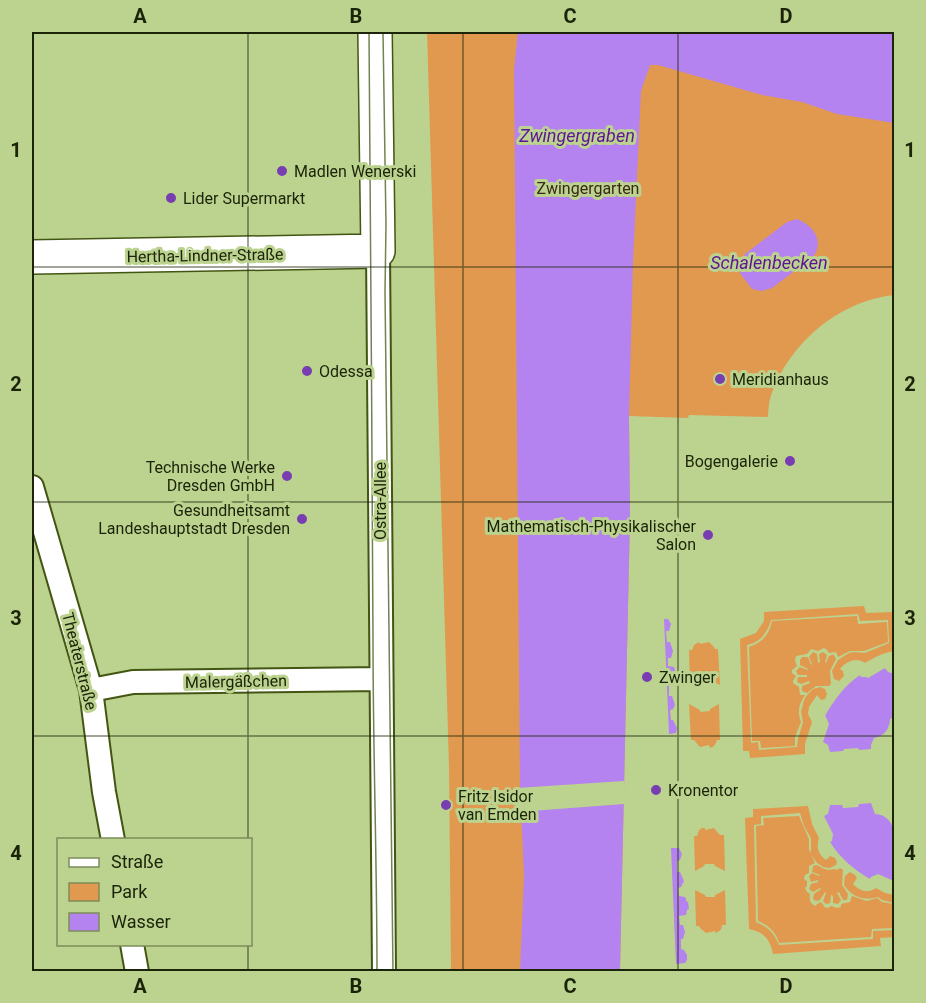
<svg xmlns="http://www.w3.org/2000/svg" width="926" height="1003" font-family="Roboto,sans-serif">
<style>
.green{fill:#e19950}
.water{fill:#b583ef}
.pier{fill:#bcd38f}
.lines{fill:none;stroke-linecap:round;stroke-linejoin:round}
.street-casing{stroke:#435512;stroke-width:26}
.secondary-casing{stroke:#435512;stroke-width:36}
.street{stroke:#fff;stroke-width:22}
.secondary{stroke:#fff;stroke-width:33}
.tram{stroke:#728251;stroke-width:1.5}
.grid{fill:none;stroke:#1b2308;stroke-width:1.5;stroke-opacity:0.55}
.poi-dot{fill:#793db2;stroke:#bcd38f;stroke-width:2}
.labels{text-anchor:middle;stroke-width:6;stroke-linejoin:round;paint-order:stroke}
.poi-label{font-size:16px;fill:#1b2308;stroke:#bcd38f;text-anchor:start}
.park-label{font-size:16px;fill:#3a2817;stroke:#bcd38f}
.street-label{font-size:16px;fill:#1b2308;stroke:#bcd38f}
.water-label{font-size:18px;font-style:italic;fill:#5e1396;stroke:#bcd38f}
.neatline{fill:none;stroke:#1b2308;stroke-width:2}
.grid-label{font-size:20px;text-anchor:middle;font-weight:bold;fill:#1b2308}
</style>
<rect width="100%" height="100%" fill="#bcd38f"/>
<path class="green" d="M 427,32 L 894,32 L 894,295 C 838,301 787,345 770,399 C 769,404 768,411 768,417 L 689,415 L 688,418 L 629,416 L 630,515 L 620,971 L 451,971 L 449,767 Z
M 864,606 L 866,613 L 894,612 L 894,651 C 883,653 875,657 865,663 C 856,657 847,661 840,669 L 843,671 L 844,676 L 839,681 L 834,679 L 832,671 L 838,660 L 849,653 L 854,652 L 865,653 L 889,643 L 888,620 L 860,621 L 858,614 L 771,620 C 767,633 761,642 747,645 L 751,743 L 758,742 L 759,750 L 797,747 L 798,739 L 803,722 L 801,712 L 804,700 L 807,695 L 813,689 L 820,687 L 825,689 L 827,694 L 825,699 L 821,700 L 817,695 L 809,707 L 808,714 L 812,722 L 805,744 L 805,754 L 750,758 L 749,751 L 743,751 L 740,639 L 756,633 L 764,621 L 764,612 Z
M 857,616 L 858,624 L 887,622 L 888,642 L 864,651 L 850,651 L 838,657 L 836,652 L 829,653 L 827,650 L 824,648 L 818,651 L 811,649 L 807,654 L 796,656 L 795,660 L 797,666 L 792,670 L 792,673 L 796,676 L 793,681 L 793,683 L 799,687 L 800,695 L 805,695 C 799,704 797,711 801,722 L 795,737 L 795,746 L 761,748 L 760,741 L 752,741 L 749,647 C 762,643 769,635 772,621 Z
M 699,642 L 700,644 L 709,642 L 713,646 L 715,649 L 718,649 L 720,685 L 710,680 L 709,678 L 700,678 L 699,680 L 690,685 L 689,650 L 692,650 L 694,645 Z
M 813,652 L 817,654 L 818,663 L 820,662 L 819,654 L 823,652 L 827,655 L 825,663 L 826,663 L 829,656 L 832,655 L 834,655 L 836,659 L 830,671 L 831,684 L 829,686 L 816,686 L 807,693 L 802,691 L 802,686 L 810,683 L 809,681 L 801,684 L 797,682 L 798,677 L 807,677 L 807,675 L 798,675 L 796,671 L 800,667 L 808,670 L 808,669 L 800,665 L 800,660 L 802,657 L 808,657 L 811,665 L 812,664 L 809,657 Z
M 689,704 L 700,710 L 700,712 L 710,711 L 710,709 L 719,704 L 720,740 L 717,740 C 716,744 714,747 710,748 L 709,745 L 700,747 L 694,740 L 691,740 Z
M 808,806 L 812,824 L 819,838 C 816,847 818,854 826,860 L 830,856 L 835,858 L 837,862 L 836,865 L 830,868 L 823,867 L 817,863 L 811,854 L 811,838 L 804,826 L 800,813 L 761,816 L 761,824 L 754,825 L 756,922 C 768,927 774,933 779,945 L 873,939 L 873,931 L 894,930 L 894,937 L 880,938 L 881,946 L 773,954 C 770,939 764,932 749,929 L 745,818 L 753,817 L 753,809 Z
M 799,816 L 809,839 L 809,849 L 815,863 L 809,866 L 809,873 L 805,875 L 804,879 L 807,881 L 807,886 L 805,888 L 807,892 L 810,894 C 809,900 810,903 815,906 L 820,902 L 823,904 L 824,907 L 828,908 L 831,906 L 837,908 L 841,907 L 841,904 L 850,902 L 852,896 L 867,901 L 877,898 L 882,902 L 894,904 L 894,928 L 872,929 L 871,937 L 779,943 C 776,932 768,925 758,921 L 756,826 L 764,825 L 763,818 Z
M 702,828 L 705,828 L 705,830 L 714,828 L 720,835 L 724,835 L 725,871 L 715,866 L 714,864 L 705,864 L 704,866 L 695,871 L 694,836 L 697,836 L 699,830 Z
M 817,865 C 824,869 827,871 835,869 L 837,870 L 840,868 L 843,870 L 842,885 L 848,894 L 847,900 L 843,900 L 839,892 L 837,893 L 841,900 L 838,904 L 833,903 L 833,896 L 831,895 L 830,903 L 826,904 L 823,901 L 826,893 L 825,892 L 820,900 L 816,901 L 813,899 L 814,894 L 821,889 L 820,888 L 813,892 L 809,889 L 811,884 L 818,882 L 818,880 L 811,882 L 809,876 L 812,873 L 819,876 L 820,875 L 812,872 L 813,866 Z
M 850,872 L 855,875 L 857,878 L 853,884 C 860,891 867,894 876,888 L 885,893 L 894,895 L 894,903 L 882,900 L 878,897 C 863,901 852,897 844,885 L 845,876 Z
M 695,890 L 705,895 L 706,897 L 715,897 L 715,895 L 725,890 L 726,925 L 722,925 C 722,930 719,932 715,933 L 715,931 L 706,933 L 701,929 L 699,926 L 696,926 Z"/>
<path class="water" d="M 518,32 L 894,32 L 894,123 L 837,114 L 802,102 L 762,95 L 658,65 L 650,65 L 641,91 L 633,262 L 629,416 L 630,515 L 620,971 L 520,971 L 524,875 L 520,788 L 514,70 Z
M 797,219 C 813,225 825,241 813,257 L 772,288 L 762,291 L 752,289 L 740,273 L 740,264 L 745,254 L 787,222 Z
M 664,619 L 668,619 L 671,624 L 669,631 L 666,631 L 667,642 L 670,642 L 673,651 L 671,658 L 668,658 L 668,666 L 674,667 L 676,673 L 678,673 L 678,680 L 677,680 L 675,685 L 669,686 L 669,696 L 672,696 L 675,705 L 673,709 L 670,710 L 671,720 L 673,720 L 677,728 L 676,733 L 669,734 Z
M 885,668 L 888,672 L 894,674 L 894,717 L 890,719 C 890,729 883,737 874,738 L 871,745 L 871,749 L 859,750 L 858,748 L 844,749 L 843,751 L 830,752 L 828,745 L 823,742 L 829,724 L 826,717 L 825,716 C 834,700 844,686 860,675 L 861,677 L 866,677 L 868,678 Z
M 871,803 L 875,814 C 883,814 890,819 893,828 C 897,837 895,869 894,881 L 878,874 L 871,877 L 870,879 C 853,869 840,858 830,842 L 832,841 L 833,834 L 824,816 L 828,814 L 830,805 L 842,805 L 843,808 L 858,807 L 859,804 Z
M 671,848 L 679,848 L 682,854 L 680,860 L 677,861 L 677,872 L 680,872 L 684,881 L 681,887 L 678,888 L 679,896 L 685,897 L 687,902 L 688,902 L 689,909 L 687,910 L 686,915 L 679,916 L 680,925 L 683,925 L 685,932 L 683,939 L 681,939 L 681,949 L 684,950 L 687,955 L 687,960 L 685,963 L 676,964 Z"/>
<path class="pier" d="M 624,781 L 624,804 L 518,812 L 517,788 Z"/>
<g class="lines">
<defs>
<path id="street" d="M 378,251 L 384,972
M 32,487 L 91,690 L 104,792 L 113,840
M 91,690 L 133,682 L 381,679
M 132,944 L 137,972"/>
<path id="secondary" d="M 32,257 L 378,251 L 375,32"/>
</defs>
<use href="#street" class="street-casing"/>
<use href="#secondary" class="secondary-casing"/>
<use href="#street" class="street"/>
<use href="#secondary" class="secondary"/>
<path class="tram" d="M 369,32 C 372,235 371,438 373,641 C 373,751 377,861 377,972
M 383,32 L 386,225 L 385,292 L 393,972"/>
</g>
<path class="grid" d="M 248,32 L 248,840M 463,32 L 463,972M 678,32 L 678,972M 32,267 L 894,267M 32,502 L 894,502M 32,736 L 894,736M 248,944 L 248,972"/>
<g class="poi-dot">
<circle cx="282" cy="171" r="6"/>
<circle cx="171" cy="198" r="6"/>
<circle cx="307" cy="371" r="6"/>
<circle cx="720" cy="379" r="6"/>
<circle cx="790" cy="461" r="6"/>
<circle cx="287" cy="476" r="6"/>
<circle cx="302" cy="519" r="6"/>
<circle cx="708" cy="535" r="6"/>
<circle cx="647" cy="677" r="6"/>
<circle cx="656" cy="790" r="6"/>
<circle cx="446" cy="805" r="6"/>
</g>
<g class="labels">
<g class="poi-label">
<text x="294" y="177">Madlen Wenerski</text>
<text x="183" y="204">Lider Supermarkt</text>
<text x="319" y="377">Odessa</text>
<text x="732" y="385">Meridianhaus</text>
<text x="778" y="467" text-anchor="end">Bogengalerie</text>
<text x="275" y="473" text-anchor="end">Technische Werke<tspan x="275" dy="18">Dresden GmbH</tspan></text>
<text x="290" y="516" text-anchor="end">Gesundheitsamt<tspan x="290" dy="18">Landeshauptstadt Dresden</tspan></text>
<text x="696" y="532" text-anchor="end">Mathematisch-Physikalischer<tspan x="696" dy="18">Salon</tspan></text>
<text x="659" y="683">Zwinger</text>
<text x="668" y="796">Kronentor</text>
<text x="458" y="802">Fritz Isidor<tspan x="458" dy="18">van Emden</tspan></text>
</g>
<g class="park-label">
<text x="588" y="194">Zwingergarten</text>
</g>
<g class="street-label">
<text transform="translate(205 255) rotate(-1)" y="6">Hertha-Lindner-Straße</text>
<text transform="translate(380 501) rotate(-90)" y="6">Ostra-Allee</text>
<text transform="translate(80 661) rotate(76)" y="6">Theaterstraße</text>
<text transform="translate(236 681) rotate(-1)" y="6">Malergäßchen</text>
</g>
<g class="water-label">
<text x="577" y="142">Zwingergraben</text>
<text x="769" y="269">Schalenbecken</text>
</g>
</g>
<rect width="926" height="1003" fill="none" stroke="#bcd38f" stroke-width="66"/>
<rect x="57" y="838" width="195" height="108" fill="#bcd38f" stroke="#7c8d59" stroke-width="1.5"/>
<rect x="69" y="858" width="30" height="9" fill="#ffffff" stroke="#7c8d59" stroke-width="1.5"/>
<text x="111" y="868" font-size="18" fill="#1b2308">Straße</text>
<rect x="69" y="883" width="30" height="18" fill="#e19950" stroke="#7c8d59" stroke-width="1.5"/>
<text x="111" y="898" font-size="18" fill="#1b2308">Park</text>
<rect x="69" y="913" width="30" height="18" fill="#b583ef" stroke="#7c8d59" stroke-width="1.5"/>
<text x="111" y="928" font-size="18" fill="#1b2308">Wasser</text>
<rect x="33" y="33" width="860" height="937" class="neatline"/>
<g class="grid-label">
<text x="140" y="23">A</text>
<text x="356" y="23">B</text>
<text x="570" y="23">C</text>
<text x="786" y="23">D</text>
<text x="16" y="157">1</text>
<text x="910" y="157">1</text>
<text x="16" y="391">2</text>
<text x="910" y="391">2</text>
<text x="16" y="625">3</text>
<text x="910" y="625">3</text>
<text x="16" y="860">4</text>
<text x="910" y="860">4</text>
<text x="140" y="993">A</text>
<text x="356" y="993">B</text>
<text x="570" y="993">C</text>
<text x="786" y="993">D</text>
</g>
</svg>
